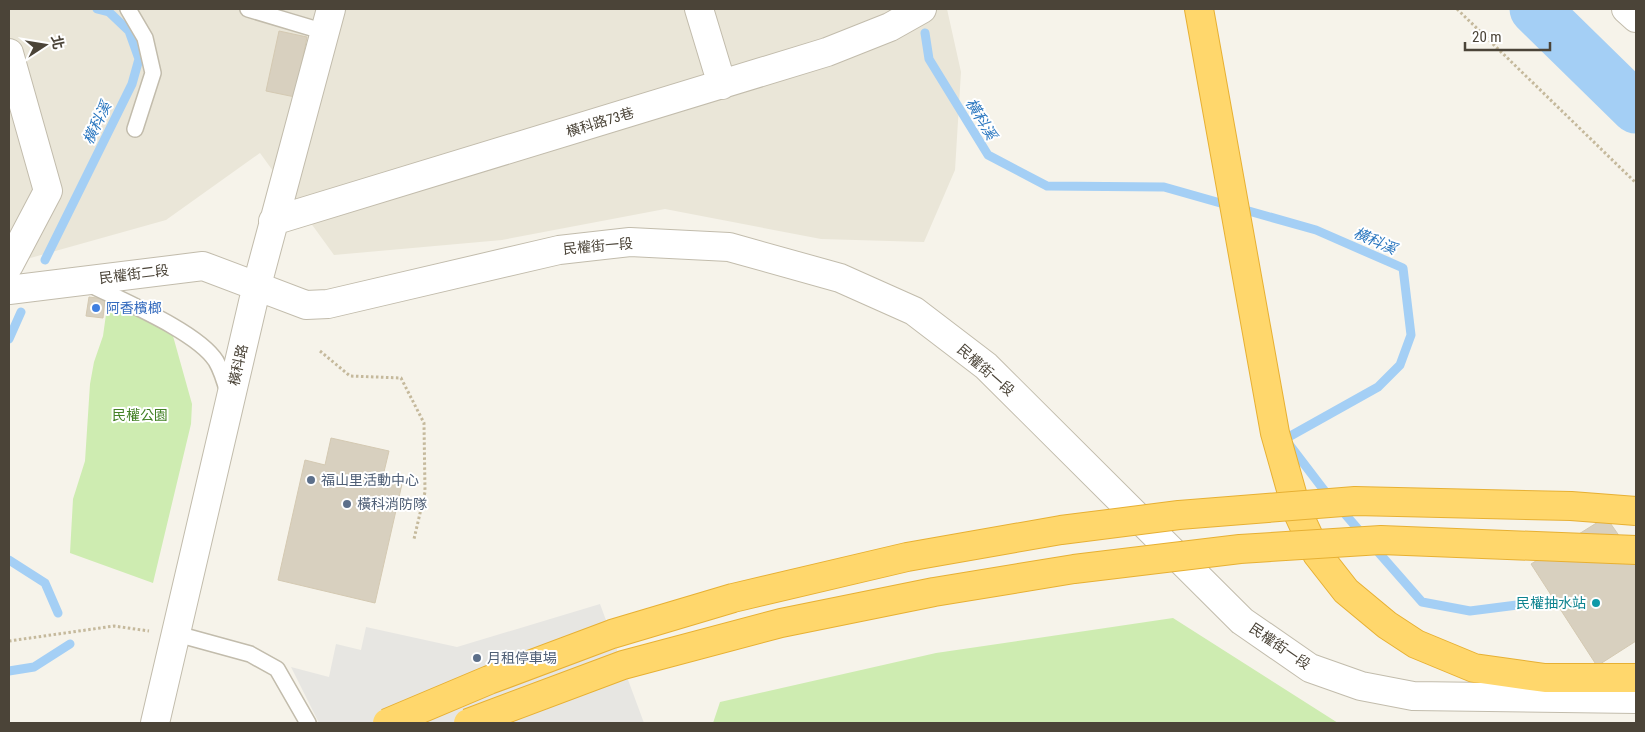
<svg xmlns="http://www.w3.org/2000/svg" width="1645" height="732" font-family="'Roboto Condensed','Noto Sans TC',sans-serif">
<style>
.residential{fill:#eae6d8}
.green{fill:#ceecb1}
.parking{fill:#e7e6e2}
.lines{fill:none;stroke-linecap:round;stroke-linejoin:round}
.stream{stroke:#a4cff5;stroke-width:9}
.river{stroke:#a4cff5;stroke-width:51}
.building{fill:#d8d0bf;stroke:#d4c9b2}
.lane-casing{stroke:#c2bcac;stroke-width:18}
.street-casing{stroke:#c2bcac;stroke-width:30}
.highway-casing{stroke:#e7b033;stroke-width:30}
.path{stroke:#c5b99c;stroke-width:3;stroke-dasharray:2.5 2.5;stroke-linecap:butt}
.lane{stroke:#fff;stroke-width:15}
.street{stroke:#fff;stroke-width:28}
.highway{stroke:#ffd76c;stroke-width:28}
.highway-bridge-casing{stroke:#e7b033;stroke-width:30;stroke-linecap:butt}
.highway-bridge{stroke:#ffd76c;stroke-width:28}
.shop-dot{fill:#3f7fe0;stroke:#fff;stroke-width:2}
.service-dot{fill:#5c6f8a;stroke:#fff;stroke-width:2}
.culture-dot{fill:#0f9aa8;stroke:#fff;stroke-width:2}
.labels{text-anchor:middle;stroke-width:4;stroke-linejoin:round;paint-order:stroke}
.street-label{font-size:14px;fill:#4b4438;stroke:#fff}
.shop-label{font-size:14px;fill:#366cbe;stroke:#fff;text-anchor:start}
.park-label{font-size:14px;fill:#438126;stroke:#fff}
.service-label{font-size:14px;fill:#4e5e75;stroke:#fff;text-anchor:start}
.culture-label{font-size:14px;fill:#0d838f;stroke:#fff;text-anchor:end}
.water-label{font-size:15px;font-style:italic;fill:#2976bf;stroke:#fff}
</style>
<rect width="100%" height="100%" fill="#f6f3ea"/>
<path class="residential" d="M 9,9 L 947,9 L 961,72 L 955,170 L 924,242 L 821,239 L 665,209 L 502,240 L 334,255 L 260,153 L 166,220 L 9,264 Z"/>
<path class="green" d="M 108,300 L 166,329 L 173,336 L 192,404 L 191,424 L 153,583 L 70,553 L 73,499 L 85,461 L 90,384 L 94,362 L 103,336 Z
M 1173,618 L 1338,723 L 713,723 L 720,702 L 936,653 Z"/>
<path class="parking" d="M 600,604 L 644,723 L 319,723 L 291,667 L 329,677 L 336,644 L 361,650 L 366,627 L 457,647 Z"/>
<g class="lines">
<path class="stream" d="M 925,33 L 929,59 L 988,155 L 1047,186 L 1164,187 L 1316,230 L 1403,268 L 1411,335 L 1400,365 L 1378,387 L 1285,439 L 1330,498
M 45,260 L 132,84 L 139,59 L 129,31 L 109,12 L 97,9
M 9,339 L 21,312
M 1339,507 L 1363,535
M 1372,545 L 1422,602 L 1470,611 L 1533,603
M 9,560 L 45,583 L 58,613
M 9,671 L 34,667 L 70,644"/>
<path class="river" d="M 1535,9 L 1636,108"/>
</g>
<path class="building" d="M 279,31 L 307,37 L 295,97 L 266,91 Z
M 89,297 L 105,299 L 103,318 L 86,316 Z
M 331,438 L 389,451 L 382,480 L 402,484 L 375,603 L 278,580 L 305,460 L 325,465 Z
M 1606,517 L 1636,560 L 1636,641 L 1597,666 L 1531,564 Z"/>
<g class="lines">
<defs>
<path id="lane" d="M 128,9 L 145,38 L 153,73 L 135,129
M 248,9 L 325,32
M 87,283 C 120,300 197,331 216,361 C 222,371 225,382 228,393
M 177,634 L 250,654 L 277,669 L 308,723"/>
<path id="street" d="M 699,9 L 722,85
M 1626,9 L 1636,18
M 9,53 L 48,191 L 9,265
M 273,221 L 827,52 L 890,27 L 922,9
M 9,290 L 203,266 L 306,305 L 328,304 L 559,250 L 630,242 L 729,247 L 840,278 L 914,311 L 986,366 L 1242,621 L 1310,668 L 1361,686 L 1413,696 L 1636,699
M 155,723 L 257,285 L 331,9"/>
<path id="highway" d="M 1199,9 L 1275,433 L 1297,511 L 1317,554 L 1346,591 L 1387,625 L 1416,644 L 1474,668 L 1545,678 L 1636,678"/>
</defs>
<use href="#lane" class="lane-casing"/>
<use href="#street" class="street-casing"/>
<use href="#highway" class="highway-casing"/>
<path class="path" d="M 1457,9 L 1636,183
M 320,351 L 350,376 L 401,378 L 424,423 L 425,492 L 414,539
M 9,641 L 114,626 L 149,631"/>
<use href="#lane" class="lane"/>
<use href="#street" class="street"/>
<use href="#highway" class="highway"/>
<defs>
<path id="highway-bridge" d="M 387,723 L 489,680 L 612,634 L 733,598 L 907,557 L 1061,530 L 1179,515 L 1355,501 L 1571,506 L 1636,511
M 468,723 L 623,665 L 781,623 L 934,592 L 1074,569 L 1240,549 L 1381,540 L 1636,550"/>
</defs>
<use href="#highway-bridge" class="highway-bridge-casing"/>
<use href="#highway-bridge" class="highway-bridge"/>
</g>
<circle class="shop-dot" cx="96" cy="308" r="5"/>
<g class="service-dot">
<circle cx="311" cy="480" r="5"/>
<circle cx="347" cy="504" r="5"/>
<circle cx="477" cy="658" r="5"/>
</g>
<circle class="culture-dot" cx="1596" cy="603" r="5"/>
<g class="labels">
<g class="street-label">
<text transform="translate(600 122) rotate(-17)" y="5">橫科路73巷</text>
<text transform="translate(598 246) rotate(-5)" y="5">民權街一段</text>
<text transform="translate(134 274) rotate(-7)" y="5">民權街二段</text>
<text transform="translate(238 365) rotate(-77)" y="5">橫科路</text>
<text transform="translate(986 370) rotate(41)" y="5">民權街一段</text>
<text transform="translate(1280 646) rotate(34)" y="5">民權街一段</text>
</g>
<g class="shop-label">
<text x="106" y="313">阿香檳榔</text>
</g>
<g class="park-label">
<text x="140" y="420">民權公園</text>
</g>
<g class="service-label">
<text x="321" y="485">福山里活動中心</text>
<text x="357" y="509">橫科消防隊</text>
<text x="487" y="663">月租停車場</text>
</g>
<g class="culture-label">
<text x="1586" y="608">民權抽水站</text>
</g>
<g class="water-label">
<text transform="translate(981 119) rotate(59)" y="5">橫科溪</text>
<text transform="translate(97 123) rotate(-64)" y="5">橫科溪</text>
<text transform="translate(1375 241) rotate(24)" y="5">橫科溪</text>
</g>
</g>
<rect width="1645" height="732" fill="none" stroke="#4b4438" stroke-width="20"/>
<g transform="translate(45 45) rotate(78)" stroke="#ffffff" stroke-width="4" paint-order="stroke">
<path d="M0-4L9 19L0 12L-9 19Z" fill="#4b4438"/>
<text y="-8" font-size="14" font-weight="bold" text-anchor="middle" fill="#4b4438">北</text>
</g>
<path d="M1465 42v8h85v-8" fill="none" stroke="#4b4438" stroke-width="2.5"/>
<text x="1472" y="42" font-size="15" fill="#4b4438" stroke="#ffffff" stroke-width="4" paint-order="stroke">20 m</text>
</svg>
